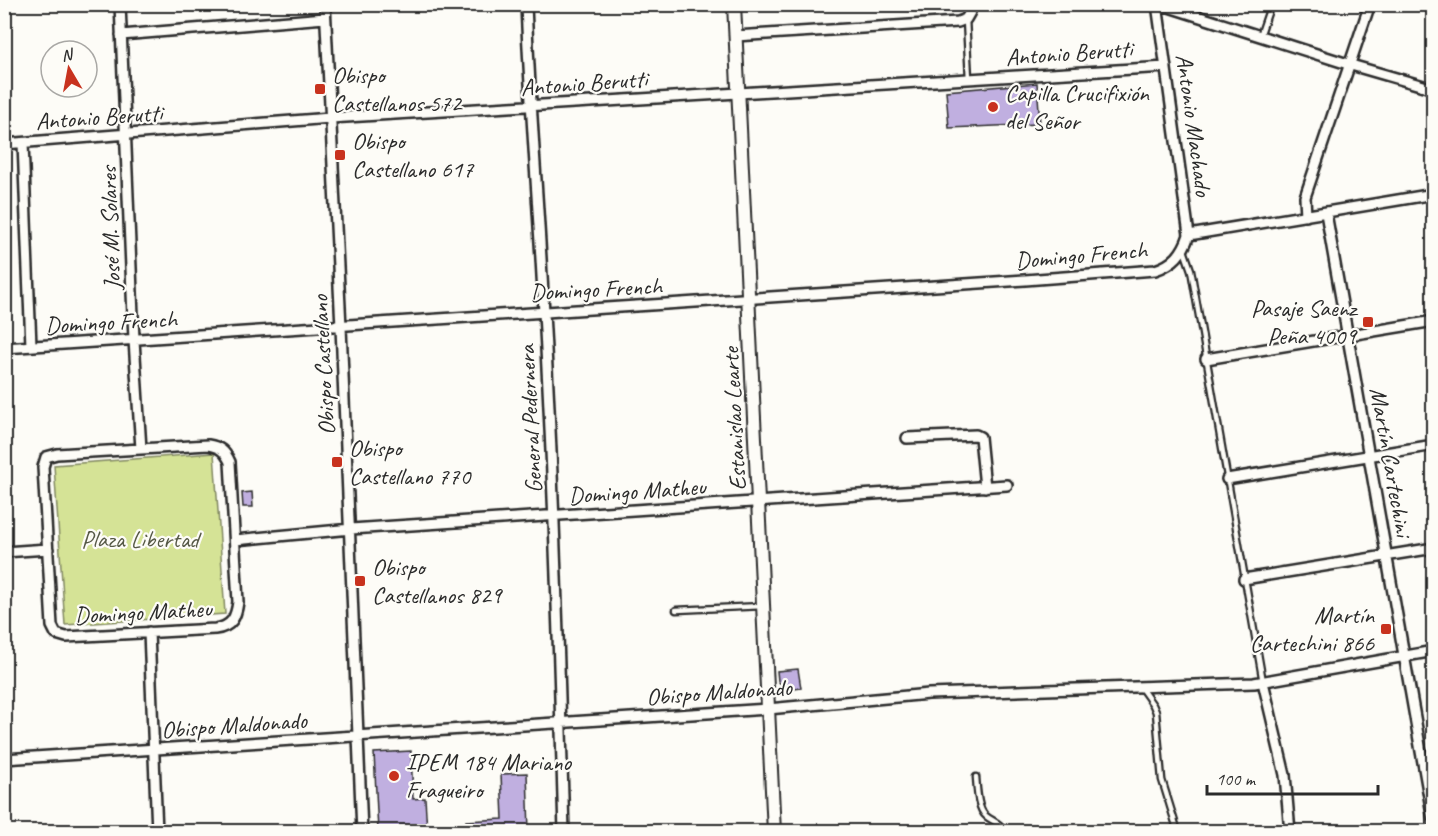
<svg xmlns="http://www.w3.org/2000/svg" width="1438" height="836" font-family="Caveat,sans-serif">
<style>
.green{fill:#d5e396;stroke:#808760;stroke-width:1.5}
.building{fill:#c0afe0;stroke:#2b2b2b;stroke-width:1.5}
.lines{fill:none;stroke-linecap:round;stroke-linejoin:round}
.service-casing{stroke:#2b2b2b;stroke-width:9}
.minor-casing{stroke:#2b2b2b;stroke-width:14}
.tertiary-casing{stroke:#2b2b2b;stroke-width:16}
.service{stroke:#fdfcf7;stroke-width:4.5}
.minor{stroke:#fdfcf7;stroke-width:9}
.tertiary{stroke:#fdfcf7;stroke-width:12}
.poi-dot{fill:#c8321e;stroke:#fdfcf7;stroke-width:2}
.labels{text-anchor:middle;stroke-width:4.5;stroke-linejoin:round;paint-order:stroke}
.street-label{font-size:24px;fill:#2b2b2b;stroke:#fdfcf7}
.poi-label{font-size:24px;fill:#2b2b2b;stroke:#fdfcf7;text-anchor:start}
.park-label{font-size:24px;fill:#565946;stroke:#fdfcf7}
</style>
<rect width="100%" height="100%" fill="#fdfcf7"/>
<filter id="ink" filterUnits="userSpaceOnUse"><feTurbulence type="fractalNoise" baseFrequency=".0167" numOctaves="2"/><feDisplacementMap in="SourceGraphic" scale="12" xChannelSelector="R" yChannelSelector="G"/><feConvolveMatrix kernelMatrix="1 2 1 2 8 2 1 2 1" color-interpolation-filters="sRGB"/></filter>
<g filter="url(#ink)">
<path class="green" d="M 214,453 L 225,614 L 65,625 L 54,465 Z"/>
<path class="building" d="M 1037,83 L 1040,124 L 949,128 L 946,91 Z
M 252,492 L 253,507 L 243,507 L 242,493 Z
M 798,669 L 801,688 L 786,690 L 778,681 L 777,671 Z
M 411,751 L 413,799 L 425,798 L 427,831 L 378,831 L 374,753 Z
M 527,773 L 529,831 L 467,831 L 466,821 L 503,819 L 501,774 Z"/>
<g class="lines">
<defs>
<path id="service" d="M 966,19 L 969,79
M 1260,36 L 1271,4
M 1184,250 L 1191,270 L 1263,682
M 676,610 L 763,606
M 1141,688 L 1153,705 L 1156,712 L 1162,780 L 1178,832
M 976,777 C 977,787 977,809 986,816 C 993,822 1000,822 1005,832"/>
<path id="minor" d="M 120,4 L 134,340 L 141,449
M 325,4 L 341,327 L 362,832
M 526,4 C 530,108 539,210 544,313 C 554,486 559,659 564,832
M 1157,7 L 1169,7 L 1351,65 L 1434,89
M 121,35 L 325,18
M 735,36 L 958,22 L 966,19 L 970,12 L 970,4
M 23,143 L 31,346
M 4,144 L 330,118 L 1166,67
M 1326,213 L 1434,825
M 1306,216 L 1305,197 L 1370,4
M 1189,235 L 1434,194
M 4,348 L 1025,280 L 1155,270 C 1174,264 1183,253 1189,235 L 1157,4
M 1206,359 L 1434,321
M 907,438 L 976,435 L 980,437 L 985,487
M 208,445 C 220,447 225,451 230,462 L 238,602 C 236,617 232,627 215,629 L 66,637 L 56,634 L 52,626 L 43,467 L 46,457 L 57,454 Z
M 1227,479 L 1434,445
M 235,540 L 351,529 L 1007,485
M 4,552 L 48,549
M 1244,579 L 1434,548
M 149,632 L 157,832
M 1263,682 L 1285,775 L 1290,832
M 4,759 L 768,709 L 929,694 L 1254,683 L 1434,651"/>
<path id="tertiary" d="M 734,4 C 748,280 761,556 774,832"/>
</defs>
<use href="#service" class="service-casing"/>
<use href="#minor" class="minor-casing"/>
<use href="#tertiary" class="tertiary-casing"/>
<use href="#service" class="service"/>
<use href="#minor" class="minor"/>
<use href="#tertiary" class="tertiary"/>
</g>
</g>
<g class="poi-dot">
<rect x="314" y="83" width="12" height="12" rx="3"/>
<circle cx="993" cy="107" r="6"/>
<rect x="334" y="149" width="12" height="12" rx="3"/>
<rect x="1362" y="316" width="12" height="12" rx="3"/>
<rect x="331" y="456" width="12" height="12" rx="3"/>
<rect x="354" y="575" width="12" height="12" rx="3"/>
<rect x="1380" y="623" width="12" height="12" rx="3"/>
<circle cx="394" cy="776" r="6"/>
</g>
<g class="labels">
<g class="street-label">
<text transform="translate(1069 53) rotate(-4)" y="8">Antonio Berutti</text>
<text transform="translate(584 83) rotate(-4)" y="8">Antonio Berutti</text>
<text transform="translate(99 117) rotate(-4)" y="8">Antonio Berutti</text>
<text transform="translate(1194 125) rotate(82)" y="8">Antonio Machado</text>
<text transform="translate(110 228) rotate(-92)" y="8">José M. Solares</text>
<text transform="translate(1081 255) rotate(-5)" y="8">Domingo French</text>
<text transform="translate(596 289) rotate(-3)" y="8">Domingo French</text>
<text transform="translate(111 322) rotate(-3)" y="8">Domingo French</text>
<text transform="translate(323 365) rotate(-93)" y="8">Obispo Castellano</text>
<text transform="translate(530 419) rotate(-93)" y="8">General Pedernera</text>
<text transform="translate(734 419) rotate(-93)" y="8">Estanislao Learte</text>
<text transform="translate(1391 462) rotate(80)" y="8">Martín Cartechini</text>
<text transform="translate(637 491) rotate(-4)" y="8">Domingo Matheu</text>
<text transform="translate(143 612) rotate(-3)" y="8">Domingo Matheu</text>
<text transform="translate(719 692) rotate(-4)" y="8">Obispo Maldonado</text>
<text transform="translate(234 725) rotate(-4)" y="8">Obispo Maldonado</text>
</g>
<g class="poi-label">
<text x="332" y="83">Obispo<tspan x="332" dy="28">Castellanos 572</tspan></text>
<text x="1005" y="101">Capilla Crucifixión<tspan x="1005" dy="28">del Señor</tspan></text>
<text x="352" y="149">Obispo<tspan x="352" dy="28">Castellano 617</tspan></text>
<text x="1356" y="316" text-anchor="end">Pasaje Saenz<tspan x="1356" dy="28">Peña 4009</tspan></text>
<text x="349" y="456">Obispo<tspan x="349" dy="28">Castellano 770</tspan></text>
<text x="372" y="575">Obispo<tspan x="372" dy="28">Castellanos 829</tspan></text>
<text x="1374" y="623" text-anchor="end">Martín<tspan x="1374" dy="28">Cartechini 866</tspan></text>
<text x="406" y="770">IPEM 184 Mariano<tspan x="406" dy="28">Fragueiro</tspan></text>
</g>
<g class="park-label">
<text x="140" y="547">Plaza Libertad</text>
</g>
</g>
<rect width="1438" height="836" fill="none" stroke="#fdfcf7" stroke-width="24"/>
<rect x="12" y="12" width="1414" height="812" fill="none" stroke="#2b2b2b" stroke-width="2" filter="url(#ink)"/>
<g transform="translate(69 69) rotate(350)"><circle r="28" fill="#fdfcf7" stroke="#a9a8a5" stroke-width="1.5"/>
<path d="M0-4.5L10 22L0 15L-10 22Z" fill="#c8321e"/>
<text y="-9" font-size="16" font-weight="bold" text-anchor="middle" fill="#2b2b2b">N</text>
</g>
<path d="M1207 785v9h171v-9" fill="none" stroke="#2b2b2b" stroke-width="3"/>
<text x="1216" y="785" font-size="18" fill="#2b2b2b" stroke="#fdfcf7" stroke-width="4.5" paint-order="stroke">100 m</text>
</svg>
